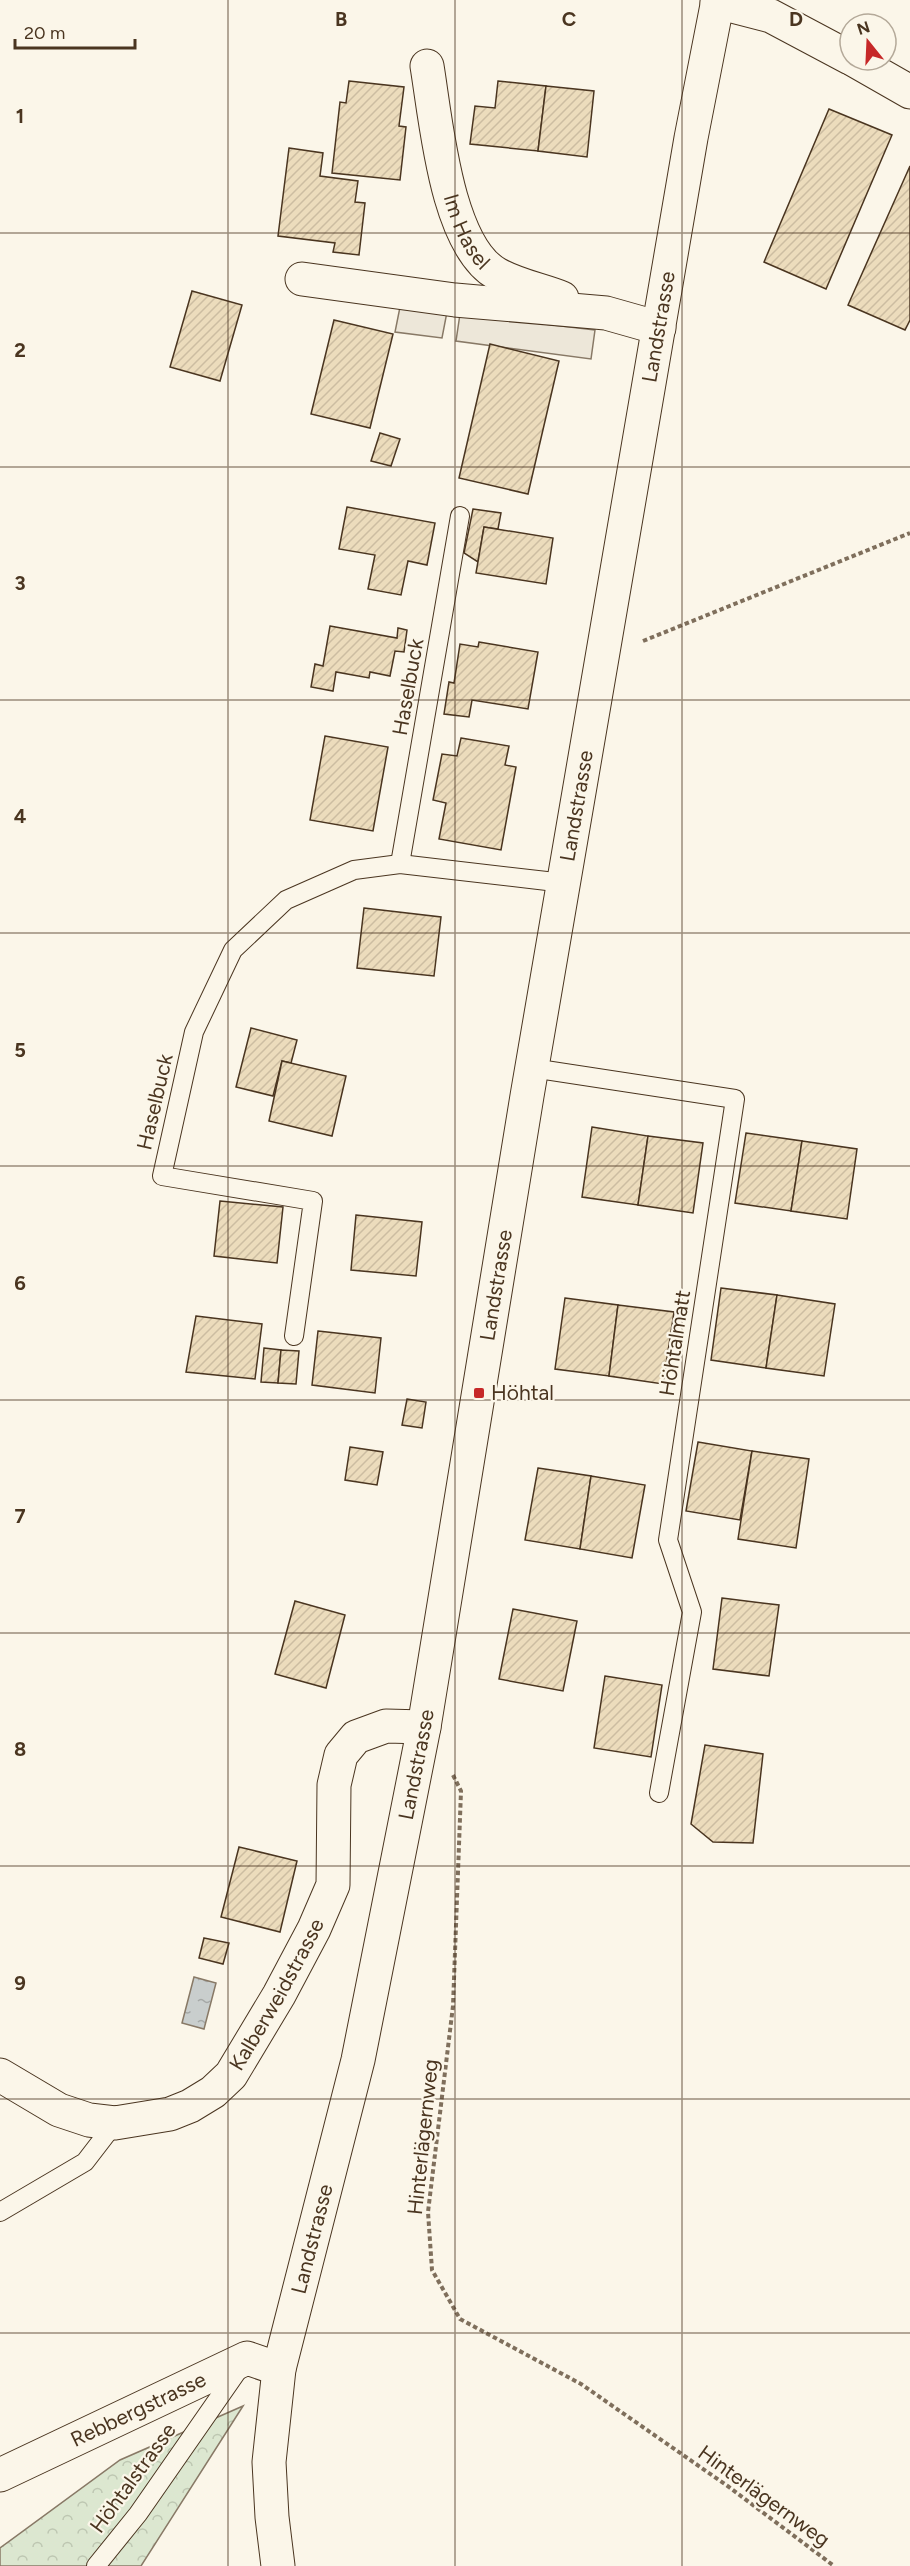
<svg xmlns="http://www.w3.org/2000/svg" width="910" height="2566" viewBox="0 0 910 2566" font-family="Figtree,sans-serif">
	<style>
		.forest { fill: url(#forest-crowns); stroke: #887966; stroke-width: 1.5 }
		.parking { fill: #ede7d9; stroke: #887966; stroke-width: 1.5 }
		.water { fill: url(#water-ripples); stroke: #887966; stroke-width: 1.5 }
		.building { fill: url(#building-hatch); stroke: #4a3520; stroke-width: 1.5 }
		.lines { fill: none; stroke-linecap: round; stroke-linejoin: round }
		.service-casing { stroke: #4a3520; stroke-width: 20 }
		.minor-casing { stroke: #4a3520; stroke-width: 35 }
		.secondary-casing { stroke: #4a3520; stroke-width: 35 }
		.path { stroke: #7f6f5c; stroke-width: 4; stroke-dasharray: 4.5 3; stroke-linecap: butt }
		.service { stroke: #fbf6e9; stroke-width: 18 }
		.minor { stroke: #fbf6e9; stroke-width: 33 }
		.secondary { stroke: #fbf6e9; stroke-width: 33 }
		.grid { fill: none; stroke: #4a3520; stroke-width: 1.5; stroke-opacity: 0.55 }
		.poi-dot { fill: #c62828; stroke: #fbf6e9; stroke-width: 2 }
		.labels { text-anchor: middle; stroke-width: 4.5; stroke-linejoin: round; paint-order: stroke }
		.street-label { font-size: 21px; fill: #4a3520; stroke: #fbf6e9 }
		.poi-label { font-size: 21px; fill: #4a3520; stroke: #fbf6e9; text-anchor: start }
		.grid-label { font-size: 20px; text-anchor: middle; font-weight: bold; fill: #4a3520; stroke: #fbf6e9; stroke-width: 4.5; stroke-linejoin: round; paint-order: stroke }
	</style>
	<defs>
		<pattern id="forest-crowns" width="20" height="18" patternUnits="userSpaceOnUse" patternTransform="scale(1.5)"><rect width="20" height="18" fill="#dce7d0"/><path d="M2 6a3 3 0 1 1 6 0M12 15a3 3 0 1 1 6 0" fill="none" stroke="#bec7b2"/></pattern>
		<pattern id="water-ripples" width="26" height="14" patternUnits="userSpaceOnUse" patternTransform="scale(1.5)"><rect width="26" height="14" fill="#c9cecd"/><path d="M2 4q2-2 4 0t4 0M15 11q2-2 4 0t4 0" fill="none" stroke="#a5a8a6"/></pattern>
		<pattern id="building-hatch" width="6" height="6" patternUnits="userSpaceOnUse" patternTransform="scale(1.5)"><rect width="6" height="6" fill="#ecdcbc"/><path d="M-1 1l2-2M0 6l6-6M5 7l2-2" fill="none" stroke="#ccbda1"/></pattern>
	</defs>
	<rect width="100%" height="100%" fill="#fbf6e9"/>
	<!-- forest -->
	<polygon class="forest" points="243,2406 141,2566 0,2566 0,2548 120,2460"/>
	<!-- parking -->
	<g class="parking">
		<polygon points="400,307 447,312 442,338 395,332"/>
		<polygon points="460,314 595,330 591,359 456,341"/>
	</g>
	<!-- water -->
	<polygon class="water" points="194,1977 216,1983 204,2029 182,2023"/>
	<!-- building -->
	<g class="building">
		<polygon points="349,81 404,87 399,126 406,127 400,180 332,173 340,102 346,103"/>
		<polygon points="498,81 546,86 538,151 470,144 475,106 495,108"/>
		<polygon points="546,86 594,91 587,157 538,151"/>
		<polygon points="829,109 892,135 826,289 764,262"/>
		<polygon points="289,148 323,153 320,176 358,181 355,202 365,203 359,255 333,252 335,243 278,236"/>
		<polygon points="910,166 910,320 905,330 848,305"/>
		<polygon points="192,291 242,305 220,381 170,367"/>
		<polygon points="334,320 393,334 370,428 311,414"/>
		<polygon points="490,344 559,361 528,494 459,478"/>
		<polygon points="380,433 400,439 391,466 371,461"/>
		<polygon points="347,507 435,523 427,565 408,561 401,595 368,589 375,555 339,549"/>
		<polygon points="473,509 501,513 498,529 484,527 478,562 464,553"/>
		<polygon points="484,527 553,538 546,584 476,573"/>
		<polygon points="330,626 397,638 398,628 407,630 404,652 395,651 390,676 370,672 369,678 336,672 333,691 311,687 315,664 323,666"/>
		<polygon points="479,642 538,652 528,709 472,700 469,717 444,714 449,682 454,683 460,644 478,647"/>
		<polygon points="325,736 388,747 373,831 310,820"/>
		<polygon points="461,738 509,746 505,765 516,767 501,850 439,839 446,803 433,800 442,754 457,756"/>
		<polygon points="364,908 441,917 434,976 357,968"/>
		<polygon points="251,1028 297,1040 291,1063 282,1061 273,1096 236,1087"/>
		<polygon points="282,1061 346,1076 332,1136 269,1121"/>
		<polygon points="592,1127 648,1136 638,1205 582,1197"/>
		<polygon points="746,1133 802,1141 791,1211 735,1203"/>
		<polygon points="648,1136 703,1143 693,1213 638,1205"/>
		<polygon points="802,1141 857,1149 847,1219 791,1211"/>
		<polygon points="220,1201 283,1207 277,1263 214,1256"/>
		<polygon points="356,1215 422,1222 416,1276 351,1270"/>
		<polygon points="721,1288 777,1295 766,1368 711,1360"/>
		<polygon points="777,1295 835,1304 824,1376 766,1368"/>
		<polygon points="565,1298 618,1305 609,1376 555,1369"/>
		<polygon points="618,1305 674,1312 663,1384 609,1376"/>
		<polygon points="196,1316 262,1324 255,1379 186,1372"/>
		<polygon points="318,1331 381,1338 375,1393 312,1385"/>
		<polygon points="264,1348 281,1350 278,1383 261,1382"/>
		<polygon points="281,1350 299,1351 296,1384 278,1383"/>
		<polygon points="407,1399 426,1402 422,1428 402,1425"/>
		<polygon points="698,1442 752,1451 740,1520 686,1511"/>
		<polygon points="350,1447 383,1452 377,1485 345,1480"/>
		<polygon points="752,1451 809,1459 796,1548 738,1539"/>
		<polygon points="538,1468 591,1476 580,1549 525,1540"/>
		<polygon points="591,1476 645,1485 632,1558 580,1549"/>
		<polygon points="722,1598 779,1605 769,1676 713,1669"/>
		<polygon points="295,1601 345,1615 326,1688 275,1674"/>
		<polygon points="513,1609 577,1621 563,1691 499,1679"/>
		<polygon points="605,1676 662,1685 651,1757 594,1748"/>
		<polygon points="705,1745 763,1754 753,1843 713,1842 691,1824"/>
		<polygon points="239,1847 297,1861 280,1932 221,1917"/>
		<polygon points="204,1938 229,1943 223,1964 199,1958"/>
	</g>
	<g class="lines">
		<defs>
			<g id="service">
				<polyline points="400,864 460,516"/>
				<polyline points="532,1068 735,1099 668,1540 692,1612 659,1793"/>
				<polyline points="294,1336 313,1201 162,1176 194,1032 233,950 286,900 354,870 400,864 564,883"/>
				<polyline points="0,2212 85,2162 115,2123"/>
				<polyline points="96,2566 138,2514 241,2366"/>
			</g>
			<g id="minor">
				<polyline points="717,2 771,16 850,58"/>
				<polyline points="854,60 910,92"/>
				<path id="s1" d="M 427,66 C 436,120 446,245 497,274 C 516,285 542,290 562,298"/>
				<polyline points="302,279 455,300 606,313 659,328"/>
				<path id="s2" d="M 0,2075 L 59,2110 L 89,2120 L 115,2123 L 170,2114 L 190,2106 L 213,2092 L 231,2075 L 279,1995 L 314,1929 L 333,1885 L 334,1785 L 341,1755 L 356,1737 L 386,1726 L 424,1727"/>
				<path id="s3" d="M 0,2475 L 247,2358 L 279,2369"/>
			</g>
			<g id="secondary">
				<path id="s4" d="M 278,2566 L 272,2517 L 269,2462 L 279,2369 L 358,2060 L 424,1727 L 527,1096 L 691,138 L 718,0"/>
			</g>
		</defs>
		<!-- service casing -->
		<use href="#service" class="service-casing"/>
		<!-- minor casing -->
		<use href="#minor" class="minor-casing"/>
		<!-- secondary casing -->
		<use href="#secondary" class="secondary-casing"/>
		<!-- path -->
		<g class="path">
			<polyline points="643,641 910,533"/>
			<polyline points="453,1775 461,1791 453,2006 428,2212 432,2270 460,2319 581,2384 729,2487 834,2566"/>
		</g>
		<!-- service -->
		<use href="#service" class="service"/>
		<!-- minor -->
		<use href="#minor" class="minor"/>
		<!-- secondary -->
		<use href="#secondary" class="secondary"/>
	</g>
	<!-- grid -->
	<path class="grid" d="M 228,0 L 228,2566M 455,0 L 455,2566M 682,0 L 682,2566M 0,233 L 910,233M 0,467 L 910,467M 0,700 L 910,700M 0,933 L 910,933M 0,1166 L 910,1166M 0,1400 L 910,1400M 0,1633 L 910,1633M 0,1866 L 910,1866M 0,2099 L 910,2099M 0,2333 L 910,2333"/>
	<!-- markers -->
	<rect class="poi-dot" x="473" y="1387" width="12" height="12" rx="3"/>
	<g class="labels">
		<!-- street labels -->
		<g class="street-label">
			<text dy="7" stroke="none"><textPath href="#s1" startOffset="171">Im Hasel</textPath></text>
			<text dy="7" stroke="none"><textPath href="#s4" startOffset="2276">Landstrasse</textPath></text>
			<text transform="translate(408 687) rotate(-80)" y="7">Haselbuck</text>
			<text dy="7" stroke="none"><textPath href="#s4" startOffset="1790">Landstrasse</textPath></text>
			<text transform="translate(155 1102) rotate(-77)" y="7">Haselbuck</text>
			<text dy="7" stroke="none"><textPath href="#s4" startOffset="1304">Landstrasse</textPath></text>
			<text transform="translate(675 1343) rotate(-81)" y="7">Höhtalmatt</text>
			<text dy="7" stroke="none"><textPath href="#s4" startOffset="818">Landstrasse</textPath></text>
			<text dy="7" stroke="none"><textPath href="#s2" startOffset="348">Kalberweidstrasse</textPath></text>
			<text transform="translate(423 2137) rotate(-84)" y="7">Hinterlägernweg</text>
			<text dy="7" stroke="none"><textPath href="#s4" startOffset="332">Landstrasse</textPath></text>
			<text dy="7" stroke="none"><textPath href="#s3" startOffset="153">Rebbergstrasse</textPath></text>
			<text transform="translate(133 2478) rotate(-54)" y="7">Höhtalstrasse</text>
			<text transform="translate(764 2496) rotate(36)" y="7">Hinterlägernweg</text>
		</g>
		<!-- poi labels -->
		<g class="poi-label">
			<text x="491" y="1400">Höhtal</text>
		</g>
	</g>
	<g class="grid-label">
		<text x="341" y="26">B</text>
		<text x="569" y="26">C</text>
		<text x="796" y="26">D</text>
		<text x="20" y="123">1</text>
		<text x="20" y="357">2</text>
		<text x="20" y="590">3</text>
		<text x="20" y="823">4</text>
		<text x="20" y="1057">5</text>
		<text x="20" y="1290">6</text>
		<text x="20" y="1523">7</text>
		<text x="20" y="1756">8</text>
		<text x="20" y="1990">9</text>
	</g>
	<!-- north arrow -->
	<g transform="translate(868 42) rotate(342)"><circle r="28" fill="#fbf6e9" stroke="#b4a999" stroke-width="1.5"/>
	<path d="M0-4.5L10 22L0 15L-10 22Z" fill="#c62828"/>
	<text y="-9" font-size="16" font-weight="bold" text-anchor="middle" fill="#4a3520">N</text>
	</g>
	<!-- scale -->
	<path d="M15 39v9h120v-9" fill="none" stroke="#4a3520" stroke-width="3"/>
	<text x="24" y="39" font-size="18" fill="#4a3520" stroke="#fbf6e9" stroke-width="4.5" paint-order="stroke">20 m</text>
</svg>
